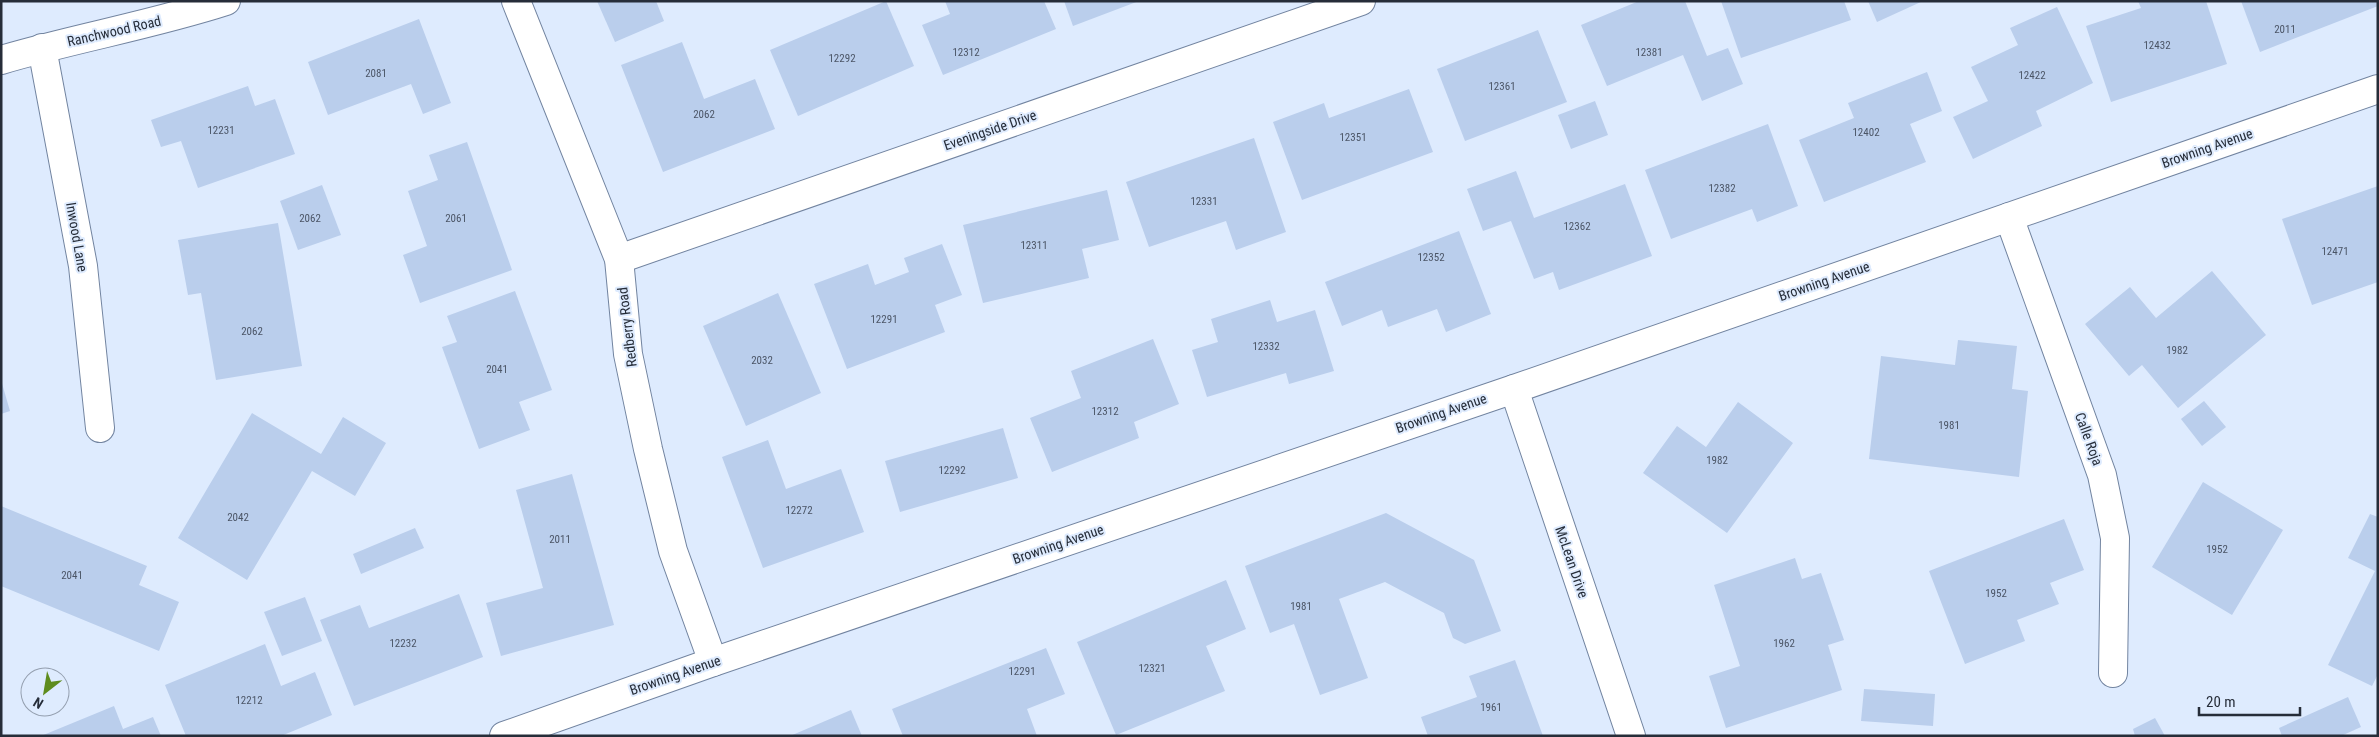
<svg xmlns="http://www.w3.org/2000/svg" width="2379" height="737" viewBox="0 0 2379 737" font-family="'Roboto Condensed',sans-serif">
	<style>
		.building { fill: #baceec }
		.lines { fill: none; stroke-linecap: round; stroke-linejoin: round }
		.minor-casing { stroke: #7284a0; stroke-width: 30 }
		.tertiary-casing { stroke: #7284a0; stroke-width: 30 }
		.minor { stroke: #fff; stroke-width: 28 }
		.tertiary { stroke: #fff; stroke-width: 28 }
		.labels { text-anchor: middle; stroke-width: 4; stroke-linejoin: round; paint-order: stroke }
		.number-label { font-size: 11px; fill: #4b5566 }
		.street-label { font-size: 14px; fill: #262d39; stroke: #deebfe }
	</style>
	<rect width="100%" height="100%" fill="#deebfe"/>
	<!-- building -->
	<g class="building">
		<polygon points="597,1 656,1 664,21 615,42"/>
		<polygon points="886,1 914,66 798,116 770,50"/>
		<polygon points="945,1 1044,1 1056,29 943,75 922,25 950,14"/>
		<polygon points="1064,1 1139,1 1073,26"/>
		<polygon points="1639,1 1685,1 1707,56 1728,48 1743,84 1702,101 1683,55 1607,86 1581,25"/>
		<polygon points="1721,1 1844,1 1851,20 1741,58"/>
		<polygon points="1868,1 1923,1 1877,22"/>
		<polygon points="2138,1 2206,1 2227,64 2111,102 2086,26 2141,8"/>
		<polygon points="2241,1 2378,1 2378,6 2260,52"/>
		<polygon points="2057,7 2093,83 2036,111 2042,126 1973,159 1953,117 1988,101 1971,67 2018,45 2010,28"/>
		<polygon points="419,19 451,103 423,114 411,84 328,115 308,62"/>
		<polygon points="1538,30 1567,102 1465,141 1437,69"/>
		<polygon points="682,42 704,99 755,79 775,129 663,172 621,65"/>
		<polygon points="1927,72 1942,111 1910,124 1926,162 1824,202 1799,140 1854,118 1848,103"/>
		<polygon points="248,86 255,106 275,99 295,154 198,188 181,141 161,147 151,120"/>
		<polygon points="1409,89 1433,152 1302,200 1273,122 1324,103 1329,118"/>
		<polygon points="1595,101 1608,135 1571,149 1558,115"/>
		<polygon points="1768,124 1798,206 1757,222 1752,209 1671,239 1645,170"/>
		<polygon points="1254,138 1286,232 1236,250 1226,221 1149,247 1126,182"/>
		<polygon points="467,142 512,270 420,303 403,255 427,246 408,191 438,180 429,155"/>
		<polygon points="1516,171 1534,218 1625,184 1652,256 1559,290 1553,272 1534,279 1511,221 1483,231 1467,189"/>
		<polygon points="322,185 341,235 298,250 280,201"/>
		<polygon points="2378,186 2378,282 2312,305 2282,219"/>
		<polygon points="1107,190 1119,240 1082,249 1089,278 983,303 963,225"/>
		<polygon points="278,223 302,366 216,380 201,293 188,295 178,240"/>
		<polygon points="1459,231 1491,314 1446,332 1437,309 1388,327 1382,310 1342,326 1325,282"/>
		<polygon points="942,244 962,295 935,305 945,332 847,369 814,284 868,264 875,285 909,272 904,258"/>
		<polygon points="2212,271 2266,335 2178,408 2142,365 2129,376 2085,324 2130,287 2156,318"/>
		<polygon points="515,291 552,390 519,402 530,430 479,449 442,347 457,342 447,316"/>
		<polygon points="778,293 821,393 746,426 703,326"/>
		<polygon points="1270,300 1277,322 1315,310 1334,371 1289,384 1286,373 1207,397 1192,350 1218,342 1211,319"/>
		<polygon points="1153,339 1179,404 1134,422 1139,438 1052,472 1030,418 1081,398 1071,371"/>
		<polygon points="1958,340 2017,346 2012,389 2028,391 2019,477 1869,459 1881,356 1955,365"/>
		<polygon points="1,380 10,411 1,414"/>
		<polygon points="2204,401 2226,427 2202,446 2181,419"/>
		<polygon points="1738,402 1793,443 1727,533 1643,473 1677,426 1706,447"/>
		<polygon points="252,413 321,454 343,417 386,443 355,496 312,471 247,580 178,538"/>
		<polygon points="1003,428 1018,478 900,512 885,461"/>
		<polygon points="768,440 786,489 841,469 864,532 763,568 722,457"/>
		<polygon points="572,474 614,625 501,656 486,603 543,588 516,490"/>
		<polygon points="2203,482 2283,530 2232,615 2152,567"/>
		<polygon points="1,506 147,566 139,585 179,602 159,651 1,586"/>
		<polygon points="1386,513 1474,560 1501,631 1465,644 1453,638 1444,613 1385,582 1339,599 1368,678 1320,695 1294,624 1270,633 1245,566"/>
		<polygon points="2370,514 2378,517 2378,674 2372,686 2328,665 2375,571 2348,558"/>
		<polygon points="2064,519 2084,570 2050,583 2059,604 2017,620 2025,641 1965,664 1929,571"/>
		<polygon points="415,528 424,548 361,574 353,554"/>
		<polygon points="1795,558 1802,579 1821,573 1844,640 1828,645 1842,690 1726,728 1709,676 1740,666 1714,585"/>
		<polygon points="1226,580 1246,629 1206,646 1225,691 1116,735 1077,642"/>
		<polygon points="459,594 483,657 354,706 320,620 360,605 369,628"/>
		<polygon points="305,597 322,641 282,656 264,612"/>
		<polygon points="265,644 281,686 315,672 332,715 281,736 186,736 165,685"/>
		<polygon points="1046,648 1065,694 1027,709 1037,736 903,736 892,709"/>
		<polygon points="1515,660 1543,736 1428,736 1421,717 1477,697 1469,676"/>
		<polygon points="1864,689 1935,694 1933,726 1861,721"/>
		<polygon points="2348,697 2361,727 2341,736 2282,736 2279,728"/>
		<polygon points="114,706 123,729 153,717 161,736 41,736"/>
		<polygon points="851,710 862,736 790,736"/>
		<polygon points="2155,718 2165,736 2135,736 2133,729"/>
	</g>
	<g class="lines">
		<defs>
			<g id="minor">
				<polyline points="516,1 619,259 628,354 648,449 673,551 713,662"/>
				<polyline points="42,48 83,266 100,428"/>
				<path d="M 1,60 C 75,38 152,25 226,1"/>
				<polyline points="2009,217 2102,475 2115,538 2113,673"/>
				<polyline points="619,259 1361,1"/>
				<polyline points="1514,389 1631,736"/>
			</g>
			<polyline id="tertiary" points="504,736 713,662 1514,389 2378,89"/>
		</defs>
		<!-- minor casing -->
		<use href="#minor" class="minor-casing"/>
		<!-- tertiary casing -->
		<use href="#tertiary" class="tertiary-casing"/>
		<!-- minor -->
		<use href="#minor" class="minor"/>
		<!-- tertiary -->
		<use href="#tertiary" class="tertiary"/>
	</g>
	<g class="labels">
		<!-- number labels -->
		<g class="number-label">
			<text x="2285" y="33">2011</text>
			<text x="2157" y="49">12432</text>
			<text x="966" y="56">12312</text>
			<text x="1649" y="56">12381</text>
			<text x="842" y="62">12292</text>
			<text x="376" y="77">2081</text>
			<text x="2032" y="79">12422</text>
			<text x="1502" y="90">12361</text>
			<text x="704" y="118">2062</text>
			<text x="221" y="134">12231</text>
			<text x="1866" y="136">12402</text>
			<text x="1353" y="141">12351</text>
			<text x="1722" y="192">12382</text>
			<text x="1204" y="205">12331</text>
			<text x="310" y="222">2062</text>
			<text x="456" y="222">2061</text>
			<text x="1577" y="230">12362</text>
			<text x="1034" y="249">12311</text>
			<text x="2335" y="255">12471</text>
			<text x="1431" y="261">12352</text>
			<text x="884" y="323">12291</text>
			<text x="252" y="335">2062</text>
			<text x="1266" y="350">12332</text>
			<text x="2177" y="354">1982</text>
			<text x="762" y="364">2032</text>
			<text x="497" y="373">2041</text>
			<text x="1105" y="415">12312</text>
			<text x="1949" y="429">1981</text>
			<text x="1717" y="464">1982</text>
			<text x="952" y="474">12292</text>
			<text x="799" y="514">12272</text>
			<text x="238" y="521">2042</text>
			<text x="560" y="543">2011</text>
			<text x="2217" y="553">1952</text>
			<text x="72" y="579">2041</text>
			<text x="1996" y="597">1952</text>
			<text x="1301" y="610">1981</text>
			<text x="403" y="647">12232</text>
			<text x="1784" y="647">1962</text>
			<text x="1152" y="672">12321</text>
			<text x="1022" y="675">12291</text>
			<text x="249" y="704">12212</text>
			<text x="1491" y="711">1961</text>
		</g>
		<!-- street labels -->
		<g class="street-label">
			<text transform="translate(114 31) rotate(-13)" y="5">Ranchwood Road</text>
			<text transform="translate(990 130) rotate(-19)" y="5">Eveningside Drive</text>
			<text transform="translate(2207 148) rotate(-19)" y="5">Browning Avenue</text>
			<text transform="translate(77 237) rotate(80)" y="5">Inwood Lane</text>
			<text transform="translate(1824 281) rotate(-19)" y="5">Browning Avenue</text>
			<text transform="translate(627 327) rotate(-97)" y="5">Redberry Road</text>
			<text transform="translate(1441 413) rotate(-19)" y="5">Browning Avenue</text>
			<text transform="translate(2089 439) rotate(70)" y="5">Calle Roja</text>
			<text transform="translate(1058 544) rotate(-19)" y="5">Browning Avenue</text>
			<text transform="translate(1572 562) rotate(71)" y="5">McLean Drive</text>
			<text transform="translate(675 675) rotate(-19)" y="5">Browning Avenue</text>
		</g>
	</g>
	<!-- border -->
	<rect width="2379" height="737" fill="none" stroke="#262d39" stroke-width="5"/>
	<!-- north arrow -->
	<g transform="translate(45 692) rotate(211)"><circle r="24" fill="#deebfe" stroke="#949faf"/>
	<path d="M0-4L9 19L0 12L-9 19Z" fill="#5e8c1e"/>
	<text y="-8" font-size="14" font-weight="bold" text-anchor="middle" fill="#262d39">N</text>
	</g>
	<!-- scale -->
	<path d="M2199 707v8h101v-8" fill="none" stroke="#262d39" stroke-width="2.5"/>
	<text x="2206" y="707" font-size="15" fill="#262d39" stroke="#deebfe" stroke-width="4" paint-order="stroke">20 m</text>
</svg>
